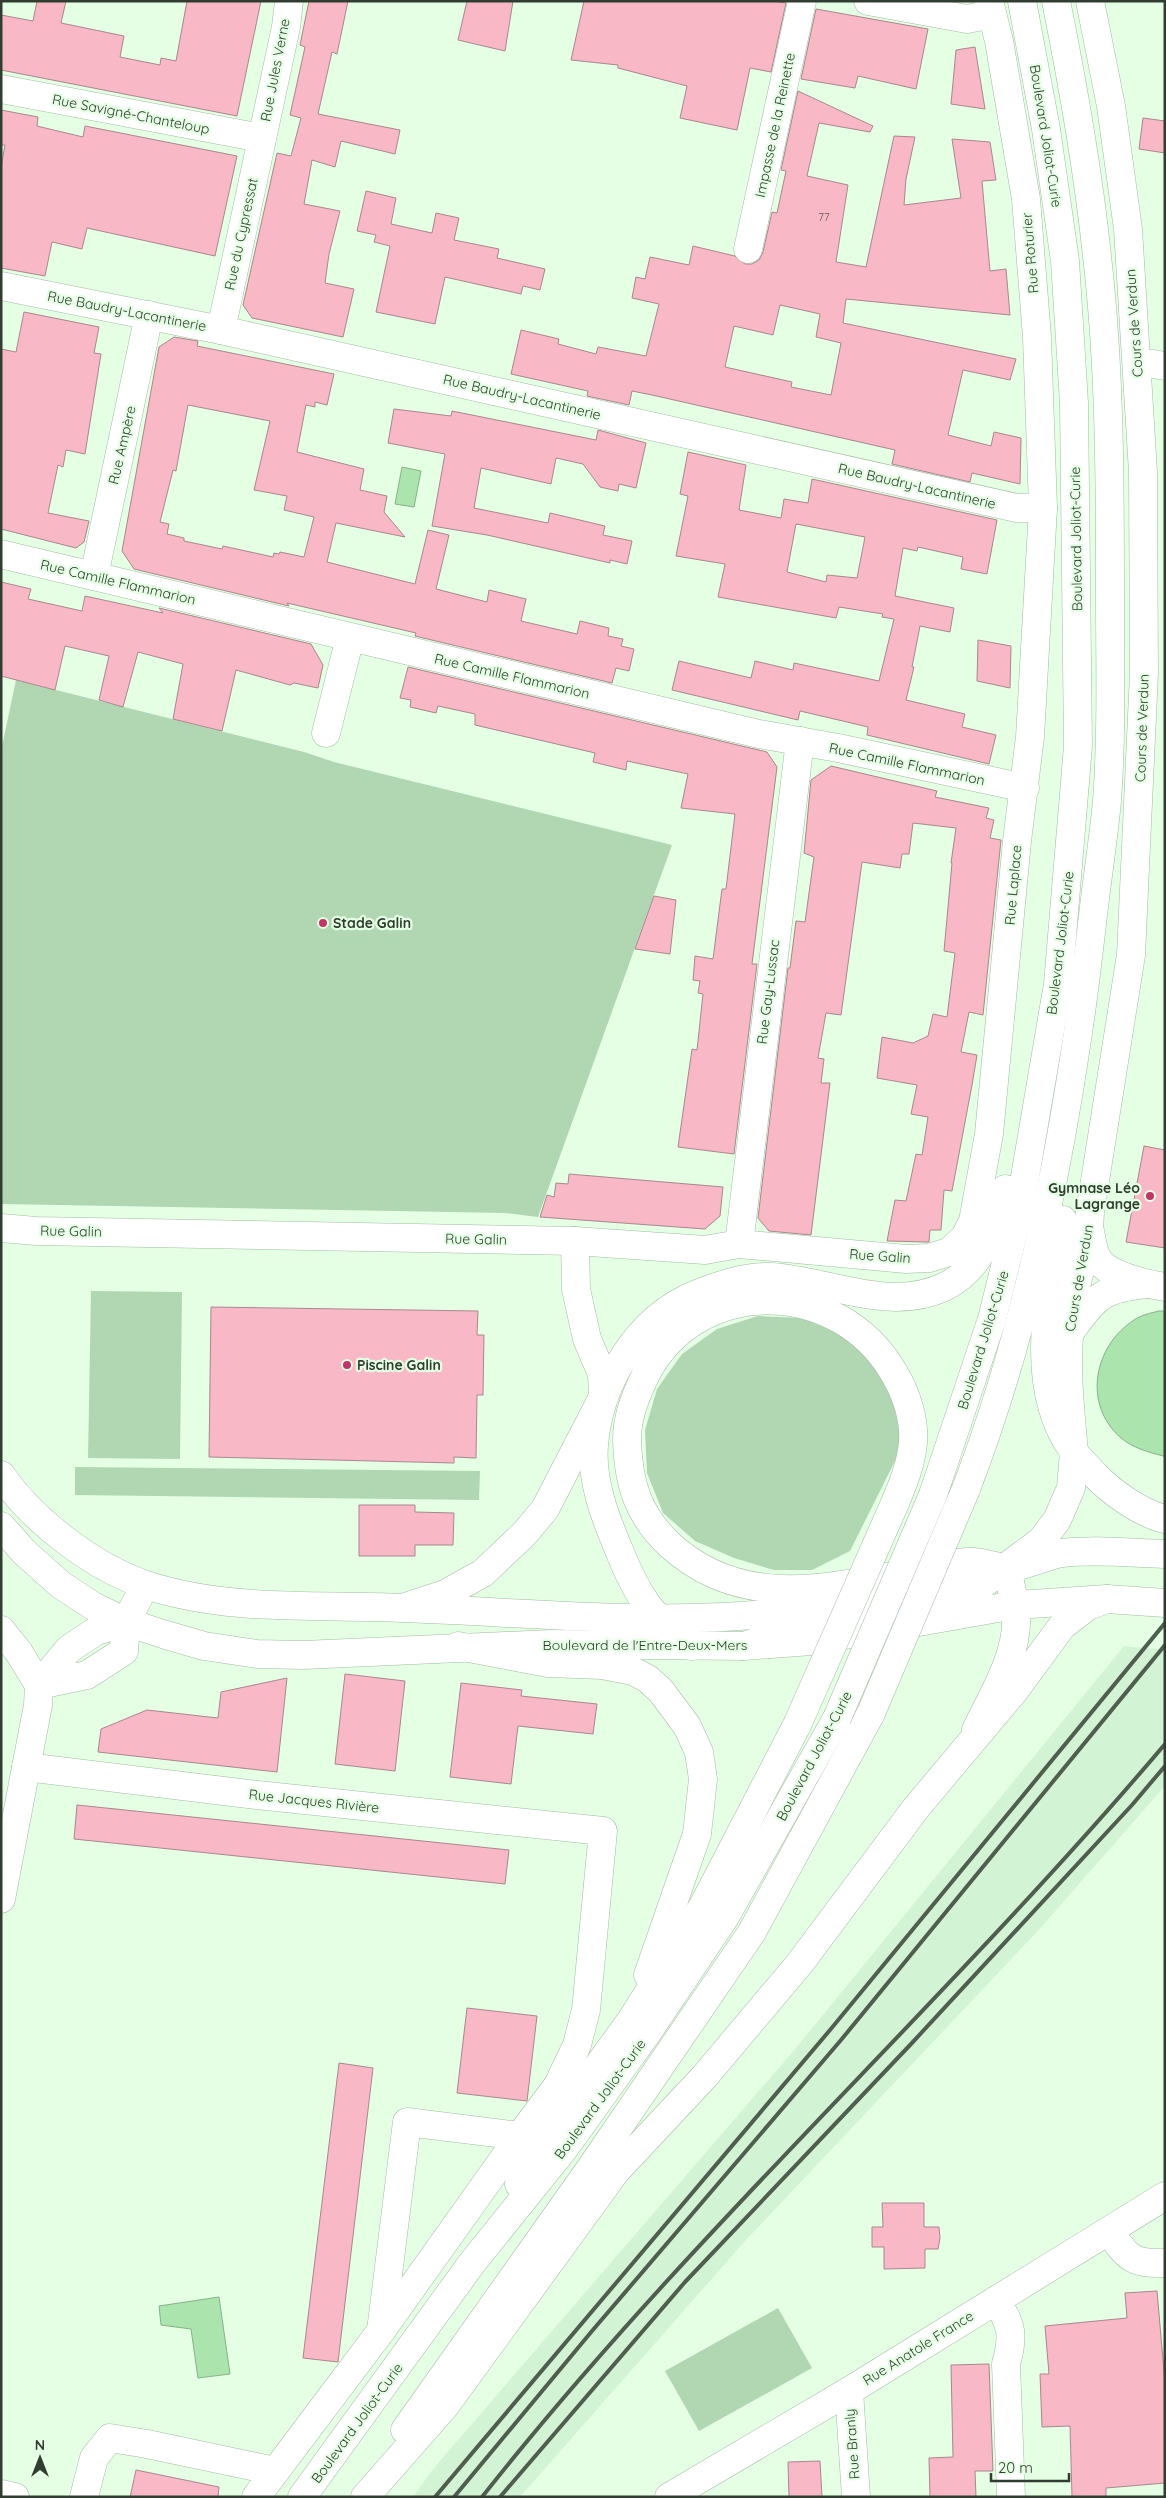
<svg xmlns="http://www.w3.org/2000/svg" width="1166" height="2498" viewBox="0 0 1166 2498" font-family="Quicksand,sans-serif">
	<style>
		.built { fill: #d3f4d4 }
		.green { fill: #b1d7b2 }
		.water { fill: #abe4ad; stroke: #87b288 }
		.building { fill: #f8b8c6; stroke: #aa868e; fill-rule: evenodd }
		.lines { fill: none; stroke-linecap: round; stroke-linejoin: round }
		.minor-casing { stroke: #a2bba2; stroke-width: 29 }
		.secondary-casing { stroke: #a2bba2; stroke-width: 29 }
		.primary-casing { stroke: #a2bba2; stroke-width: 29 }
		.minor { stroke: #fff; stroke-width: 28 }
		.secondary { stroke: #fff; stroke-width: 28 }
		.primary { stroke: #fff; stroke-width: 28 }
		.rail { stroke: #505e50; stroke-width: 4 }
		.primary-bridge-casing { stroke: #a2bba2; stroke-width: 29; stroke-linecap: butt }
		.primary-bridge { stroke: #fff; stroke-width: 28 }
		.poi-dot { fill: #c23567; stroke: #e4ffe4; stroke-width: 2 }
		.labels { text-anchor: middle; stroke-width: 4.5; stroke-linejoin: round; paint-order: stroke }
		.number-label { font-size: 11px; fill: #645c57 }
		.street-label { font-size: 14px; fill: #323d32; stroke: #e4ffe4 }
		.poi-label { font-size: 14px; font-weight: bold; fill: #323d32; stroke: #e4ffe4; text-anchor: start }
	</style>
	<rect width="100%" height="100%" fill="#e4ffe4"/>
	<!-- built -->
	<polygon class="built" points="1124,1646 1165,1650 1165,1786 1035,1934 745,2241 520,2497 413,2497 433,2469 796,2048"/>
	<!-- green -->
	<g class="green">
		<polygon points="16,680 304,752 334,762 672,845 538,1217 505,1213 1,1204 1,751"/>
		<polygon points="91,1291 182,1292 180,1459 88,1458"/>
		<polygon points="758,1316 801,1318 841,1334 874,1362 896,1399 905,1441 850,1551 812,1570 774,1570 734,1558 695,1541 663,1513 647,1473 645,1430 657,1389 682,1354 717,1329"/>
		<polygon points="75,1467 480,1471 479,1500 75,1495"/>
		<polygon points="778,2308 812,2368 699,2431 665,2371"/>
	</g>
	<!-- water -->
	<g class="water">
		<polygon points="402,467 421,471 414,507 395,504"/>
		<path d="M 1159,1311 L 1165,1311 L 1165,1456 L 1163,1456 C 1148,1452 1133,1448 1121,1438 C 1082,1404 1094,1346 1134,1320 C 1141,1315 1151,1313 1159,1311 Z"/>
		<polygon points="219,2297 230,2374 198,2378 191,2329 161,2325 159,2306"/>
	</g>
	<!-- building -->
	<g class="building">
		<polygon points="37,1 66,1 61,23 124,36 120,57 160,65 161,58 176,61 187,1 261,1 237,116 1,70 1,15 33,21"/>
		<polygon points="309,1 348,1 337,54 332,52 318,114 400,130 395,154 341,141 335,167 312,160 304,204 340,211 329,254 325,283 354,289 343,337 252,318 243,305 277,153 291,156 301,118 290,115 305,47 300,45"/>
		<polygon points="467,1 513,1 505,51 458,40"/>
		<polygon points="584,1 774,1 786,3 771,72 750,68 737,130 680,118 687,86 618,68 618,65 571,60"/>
		<polygon points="816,9 928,29 916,89 858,76 855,88 801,79"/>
		<polygon points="975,47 985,109 951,104 956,50"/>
		<path d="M 798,91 L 873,126 L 870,132 L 819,123 L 807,176 L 848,185 L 836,262 L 866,267 L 894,136 L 915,137 L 906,179 L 904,205 L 961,198 L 952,139 L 990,142 L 996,180 L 982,181 L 990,271 L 1006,269 L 1010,315 L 846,299 L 843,323 L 1016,359 L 1010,380 L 963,370 L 948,435 L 991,446 L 994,432 L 1021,438 L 1020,484 L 972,473 L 970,482 L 892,464 L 895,450 L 652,395 L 632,391 L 629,405 L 587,396 L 588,391 L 511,374 L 521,330 L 559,339 L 558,344 L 596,354 L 598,347 L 646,356 L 659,304 L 632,298 L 636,277 L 645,279 L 650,257 L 689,265 L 693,246 L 735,256 L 745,264 L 752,264 L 759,260 L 763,252 L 772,212 L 777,213 L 786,171 L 781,170 ZM 780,305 L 820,314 L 816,337 L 841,343 L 831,395 L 791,387 L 792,382 L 725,367 L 734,326 L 773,335 Z"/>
		<polygon points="1,110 38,117 37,126 83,137 85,126 237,156 215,256 87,228 82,249 52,242 45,276 1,268 1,167 5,145 1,145"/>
		<polygon points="1143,118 1165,121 1165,153 1139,149"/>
		<polygon points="366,191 396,198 391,224 432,233 436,213 459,218 454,240 499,249 497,258 545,269 540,290 523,286 521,294 445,277 435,324 376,312 390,246 374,242 376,235 357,231"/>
		<polygon points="24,312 99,327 94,353 101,354 85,454 66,450 63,467 58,465 48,513 89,521 84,542 76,548 1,529 1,349 16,352"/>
		<path d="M 174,337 L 198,341 L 197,346 L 334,374 L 327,405 L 315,402 L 315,407 L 306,405 L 297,452 L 364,469 L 360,490 L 387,496 L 384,512 L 405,537 L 336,523 L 327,562 L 415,584 L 428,530 L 449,535 L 436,589 L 487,602 L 489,590 L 526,599 L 521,621 L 577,634 L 580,621 L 609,628 L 608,636 L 623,639 L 621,646 L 634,649 L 629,671 L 616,668 L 612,683 L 415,636 L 416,633 L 287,603 L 289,606 L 134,569 L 122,551 L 159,347 ZM 188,405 L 270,421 L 254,490 L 287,496 L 284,510 L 314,517 L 304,557 L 280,552 L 279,554 L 274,553 L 273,557 L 223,546 L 222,549 L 184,541 L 184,538 L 167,534 L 169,524 L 160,522 L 173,470 L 176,471 Z"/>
		<polygon points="394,409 451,416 452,411 596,440 598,430 646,443 636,488 619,484 618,491 600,487 583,464 556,458 551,484 481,468 474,508 548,523 550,513 605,526 603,535 632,541 627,564 610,560 610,563 487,535 432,526 445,454 388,443"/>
		<path d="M 688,452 L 746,465 L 739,510 L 781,518 L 784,499 L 808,503 L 812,479 L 997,520 L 987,574 L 961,569 L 963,557 L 918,547 L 917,551 L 903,548 L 895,596 L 954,608 L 950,632 L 920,626 L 912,667 L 914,667 L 906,700 L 965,714 L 962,727 L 996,735 L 989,764 L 867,735 L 868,727 L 830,718 L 800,711 L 798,720 L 672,690 L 679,661 L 751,678 L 755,661 L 793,670 L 794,663 L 879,681 L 894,619 L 882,617 L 883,614 L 839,607 L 836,618 L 718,597 L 725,564 L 676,556 L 688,496 L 680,494 ZM 796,524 L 865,537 L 857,578 L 827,575 L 826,582 L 787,572 Z"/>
		<polygon points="1,582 31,589 28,599 82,611 85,596 163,613 159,608 311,644 323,665 318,688 294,683 290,685 236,670 222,731 173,719 183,664 138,652 123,707 99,700 109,656 65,646 55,690 1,676"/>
		<polygon points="978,640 1011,646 1010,688 977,681"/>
		<polygon points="408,667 767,752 777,767 752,964 757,964 734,1154 678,1147 692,1049 697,1050 703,994 698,993 700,981 693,980 695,956 713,959 722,889 726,889 735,814 681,808 688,774 627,761 626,770 593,762 595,753 475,725 475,714 438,706 436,713 410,707 411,700 400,698"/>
		<polygon points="831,766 937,791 935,797 989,808 986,818 994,820 990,838 1001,840 983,1015 969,1012 961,1052 977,1055 972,1085 952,1191 944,1190 941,1230 930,1230 929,1242 926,1242 887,1241 895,1200 906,1201 916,1154 922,1155 928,1117 911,1114 917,1085 877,1078 882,1037 913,1043 928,1036 933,1014 947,1017 955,953 944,951 952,863 951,863 956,828 913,823 909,854 902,854 900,868 862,862 841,1015 826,1013 818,1058 824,1059 821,1083 830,1083 811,1235 769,1231 758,1218 788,968 790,968 796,921 805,922 814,857 804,853 811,780"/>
		<polygon points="654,896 676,900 670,954 635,949"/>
		<polygon points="1144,1146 1165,1150 1165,1248 1126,1242"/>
		<polygon points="569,1174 723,1187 720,1216 705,1229 540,1217 547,1195 554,1197 556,1183 568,1184"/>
		<polygon points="211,1307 478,1311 477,1335 484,1335 483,1395 477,1395 476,1458 454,1457 454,1463 209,1457"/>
		<polygon points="359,1505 415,1505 415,1512 454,1513 453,1545 415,1545 415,1556 359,1556"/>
		<polygon points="345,1674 405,1681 395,1771 335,1764"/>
		<polygon points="287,1678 277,1772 98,1752 101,1729 147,1710 218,1718 221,1692"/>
		<polygon points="461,1683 522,1690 521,1696 597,1704 593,1734 518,1726 511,1784 450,1777"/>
		<polygon points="77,1805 509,1850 505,1884 74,1839"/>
		<polygon points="467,2008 537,2016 527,2101 457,2093"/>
		<polygon points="339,2063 373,2068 338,2362 303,2358"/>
		<polygon points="882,2203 924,2203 924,2227 939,2227 940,2238 938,2249 925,2249 925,2268 884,2269 884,2247 872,2247 872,2227 883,2227"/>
		<polygon points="1157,2291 1165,2383 1165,2483 1106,2488 1106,2497 1072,2497 1070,2426 1042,2427 1040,2374 1049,2374 1045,2326 1127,2318 1125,2293"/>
		<polygon points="989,2364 993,2471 975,2471 976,2497 930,2497 929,2458 953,2457 951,2365"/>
		<polygon points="820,2461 822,2497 789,2497 788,2462"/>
		<polygon points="136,2470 219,2487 218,2497 130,2497"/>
	</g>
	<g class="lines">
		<defs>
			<g id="minor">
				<polyline points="868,1 967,19 992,14"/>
				<polyline points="1,89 261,138"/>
				<polyline points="748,249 802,1"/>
				<polyline points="1,286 221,330 1017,508 1043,508"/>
				<polyline points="221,330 286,27 289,1"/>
				<polyline points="1137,365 1153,364 1165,366"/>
				<polyline points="1,554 759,734 838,748 1025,788"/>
				<polyline points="94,576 149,315"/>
				<polyline points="326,733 350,638"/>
				<polyline points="1,1228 36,1231 575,1241 705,1250 739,1244 906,1259 929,1258 949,1252 965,1237 973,1221 989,1134 1017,841 1030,737 1043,508 1037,337 1026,199 999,41 989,1"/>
				<path d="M 1090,1231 C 1092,1241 1093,1253 1099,1261 C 1110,1276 1147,1284 1165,1287"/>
				<polyline points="739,1244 800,741"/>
				<path d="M 1069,1333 C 1097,1297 1099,1289 1146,1284"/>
				<path d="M 1074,1452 C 1069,1398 1064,1356 1073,1302 C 1078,1272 1089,1243 1090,1212 L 1131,955 L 1144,673 L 1143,472 L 1128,229 L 1111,106 L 1090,1"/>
				<polyline points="405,1607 445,1594 483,1573 525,1533 545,1509 603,1397 602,1374 587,1339 576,1289 575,1241"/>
				<polyline points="1,1630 18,1651 39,1685"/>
				<polyline points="39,1685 87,1675 124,1651 126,1622 145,1585"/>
				<polyline points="39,1685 69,1649 96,1631 126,1622"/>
				<polyline points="26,1767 257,1795 603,1831 586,2010 577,2045 558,2085 520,2136 407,2122 381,2331"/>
				<polyline points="1,1899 38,1705 39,1685"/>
				<path d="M 1110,2232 C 1127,2258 1133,2264 1165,2263"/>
				<path d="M 996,2301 C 1012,2324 1014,2336 1006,2364 L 1011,2497"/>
				<polyline points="849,2391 856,2497"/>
				<polyline points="1,2494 15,2497"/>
				<polyline points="84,2497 94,2458 110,2438 147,2444 275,2471"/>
				<polyline points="256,2497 381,2331 520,2136"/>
				<polyline points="669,2497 849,2391 1165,2196"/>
			</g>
			<g id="secondary">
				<path d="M 1,1475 C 33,1521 93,1567 146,1585 C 229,1612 317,1604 402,1608 C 526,1612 652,1626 775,1613 L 1007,1567 C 1010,1584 1015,1601 1016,1617 C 1018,1656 992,1696 976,1730"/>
				<polyline points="1,1526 24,1552 61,1585 93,1606 126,1622 166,1635 204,1646 257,1654 303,1655 551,1644 744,1646 811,1641 1015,1605 1107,1599"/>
			</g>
			<g id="primary">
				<path d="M 1063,1220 C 1049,1293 1026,1387 1074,1452 C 1080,1460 1088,1467 1095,1475 C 1111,1492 1142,1514 1165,1519"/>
				<path d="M 966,1489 C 1024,1338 1057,1179 1080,1019 C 1086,979 1090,939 1095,899 C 1099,866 1104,833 1107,801 C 1112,733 1110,664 1110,596 C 1110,483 1110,368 1097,256 C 1088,170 1073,85 1056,1"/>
				<polyline points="933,1495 992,1319 1020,1206 1058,984 1078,746 1074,403 1065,261 1046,129 1022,1"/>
				<path d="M 895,1503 C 903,1484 911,1464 913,1443 C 915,1419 906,1393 894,1373 C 839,1277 697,1275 646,1374 C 636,1395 627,1416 627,1439 C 628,1483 638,1516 671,1546 C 758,1624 867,1575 967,1562 C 980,1560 993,1568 1006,1567 C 1025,1567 1044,1556 1062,1553 C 1096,1549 1131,1553 1165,1554"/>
				<polyline points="458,1646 548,1663 602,1665 633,1671 648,1679 661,1691 687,1726 699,1752 703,1779 697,1834 648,1975"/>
				<path d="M 692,1646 C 652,1620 636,1593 619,1550 C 605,1517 591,1481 594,1445 C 599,1383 637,1318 697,1294 C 720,1285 746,1276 771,1277 C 827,1280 888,1313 944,1287 C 984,1268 993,1227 1005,1189"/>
				<polyline points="744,1646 823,1620 979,1587 1041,1541 1057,1520 1071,1488 1074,1452"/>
				<polyline points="519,2184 545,2139 632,2019 703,1906 797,1725"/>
				<polyline points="405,2430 590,2169 752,1932 871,1713"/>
				<polyline points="302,2497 472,2263 563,2150 647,2033 725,1917 837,1718"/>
				<polyline points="365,2497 445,2406 616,2171 705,2076 800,1963 916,1808 1015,1690 1062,1626 1088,1606 1107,1599 1165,1603"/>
			</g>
		</defs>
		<!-- minor casing -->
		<use href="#minor" class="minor-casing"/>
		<!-- secondary casing -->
		<use href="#secondary" class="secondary-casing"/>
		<!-- primary casing -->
		<use href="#primary" class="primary-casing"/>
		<!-- minor -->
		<use href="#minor" class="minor"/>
		<!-- secondary -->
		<use href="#secondary" class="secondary"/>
		<!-- primary -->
		<use href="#primary" class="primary"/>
		<!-- rail -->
		<g class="rail">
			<polyline points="435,2497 830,2030 1165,1623"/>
			<polyline points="454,2497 592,2331 841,2040 1165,1645"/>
			<path d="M 482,2497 C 692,2231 946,2003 1165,1744"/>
			<polyline points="500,2497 685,2282 911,2044 1132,1805 1165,1766"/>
		</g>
		<defs>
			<g id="primary-bridge">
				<polyline points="871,1713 966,1489"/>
				<polyline points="837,1718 933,1495"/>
				<polyline points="797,1725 895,1503"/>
			</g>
		</defs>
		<!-- primary-bridge casing -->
		<use href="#primary-bridge" class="primary-bridge-casing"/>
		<!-- primary-bridge -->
		<use href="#primary-bridge" class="primary-bridge"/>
	</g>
	<!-- markers -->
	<g class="poi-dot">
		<circle cx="323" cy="923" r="5"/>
		<circle cx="1150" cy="1196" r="5"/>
		<circle cx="347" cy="1365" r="5"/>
	</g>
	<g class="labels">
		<!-- number labels -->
		<g class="number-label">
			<text x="824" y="221">77</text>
		</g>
		<!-- street labels -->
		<g class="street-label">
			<text transform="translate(275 70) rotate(-79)" y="5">Rue Jules Verne</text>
			<text transform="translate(131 114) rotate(11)" y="5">Rue Savigné-Chanteloup</text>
			<text transform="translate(775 125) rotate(-78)" y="5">Impasse de la Reinette</text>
			<text transform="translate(1046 136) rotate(81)" y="5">Boulevard Joliot-Curie</text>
			<text transform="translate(241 234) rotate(-78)" y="5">Rue du Cypressat</text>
			<text transform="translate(1030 253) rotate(-95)" y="5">Rue Roturier</text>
			<text transform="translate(127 311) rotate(11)" y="5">Rue Baudry-Lacantinerie</text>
			<text transform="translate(1134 323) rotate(-94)" y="5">Cours de Verdun</text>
			<text transform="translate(522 397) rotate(13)" y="5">Rue Baudry-Lacantinerie</text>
			<text transform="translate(122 445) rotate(-77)" y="5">Rue Ampère</text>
			<text transform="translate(917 486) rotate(13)" y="5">Rue Baudry-Lacantinerie</text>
			<text transform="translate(1076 539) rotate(-91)" y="5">Boulevard Joliot-Curie</text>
			<text transform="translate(118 582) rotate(13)" y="5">Rue Camille Flammarion</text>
			<text transform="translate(512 676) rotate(13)" y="5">Rue Camille Flammarion</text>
			<text transform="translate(1142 728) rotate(-88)" y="5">Cours de Verdun</text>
			<text transform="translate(907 764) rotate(12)" y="5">Rue Camille Flammarion</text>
			<text transform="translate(1013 885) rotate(-85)" y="5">Rue Laplace</text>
			<text transform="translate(1060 943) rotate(-83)" y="5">Boulevard Joliot-Curie</text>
			<text transform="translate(768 992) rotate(-83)" y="5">Rue Gay-Lussac</text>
			<text transform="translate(71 1231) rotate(1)" y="5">Rue Galin</text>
			<text transform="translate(476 1239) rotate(1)" y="5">Rue Galin</text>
			<text transform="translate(880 1256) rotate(4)" y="5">Rue Galin</text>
			<text transform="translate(1079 1278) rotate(-80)" y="5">Cours de Verdun</text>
			<text transform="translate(983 1340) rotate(-73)" y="5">Boulevard Joliot-Curie</text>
			<text x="645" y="1650">Boulevard de l'Entre-Deux-Mers</text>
			<text transform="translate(814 1756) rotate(-62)" y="5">Boulevard Joliot-Curie</text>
			<text transform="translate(314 1801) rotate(6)" y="5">Rue Jacques Rivière</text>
			<text transform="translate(600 2099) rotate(-54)" y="5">Boulevard Joliot-Curie</text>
			<text transform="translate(918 2348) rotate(-32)" y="5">Rue Anatole France</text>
			<text transform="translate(357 2423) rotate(-54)" y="5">Boulevard Joliot-Curie</text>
			<text transform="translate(852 2444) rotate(-94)" y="5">Rue Branly</text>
		</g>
		<!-- poi labels -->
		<g class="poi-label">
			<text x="333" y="928">Stade Galin</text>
			<text x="1140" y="1193" text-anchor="end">Gymnase Léo<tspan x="1140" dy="16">Lagrange</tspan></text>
			<text x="357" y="1370">Piscine Galin</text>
		</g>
	</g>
	<!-- border -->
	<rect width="1166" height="2498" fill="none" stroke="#323d32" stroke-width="5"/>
	<!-- north arrow -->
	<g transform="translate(40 2458)" stroke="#e4ffe4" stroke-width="4" paint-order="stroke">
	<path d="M0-4L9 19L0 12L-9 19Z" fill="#323d32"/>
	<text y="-8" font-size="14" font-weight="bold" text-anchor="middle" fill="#323d32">N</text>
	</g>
	<!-- scale -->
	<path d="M991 2473v8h78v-8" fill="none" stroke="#323d32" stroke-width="2.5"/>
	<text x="998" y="2473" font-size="15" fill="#323d32" stroke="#e4ffe4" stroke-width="4" paint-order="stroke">20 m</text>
</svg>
